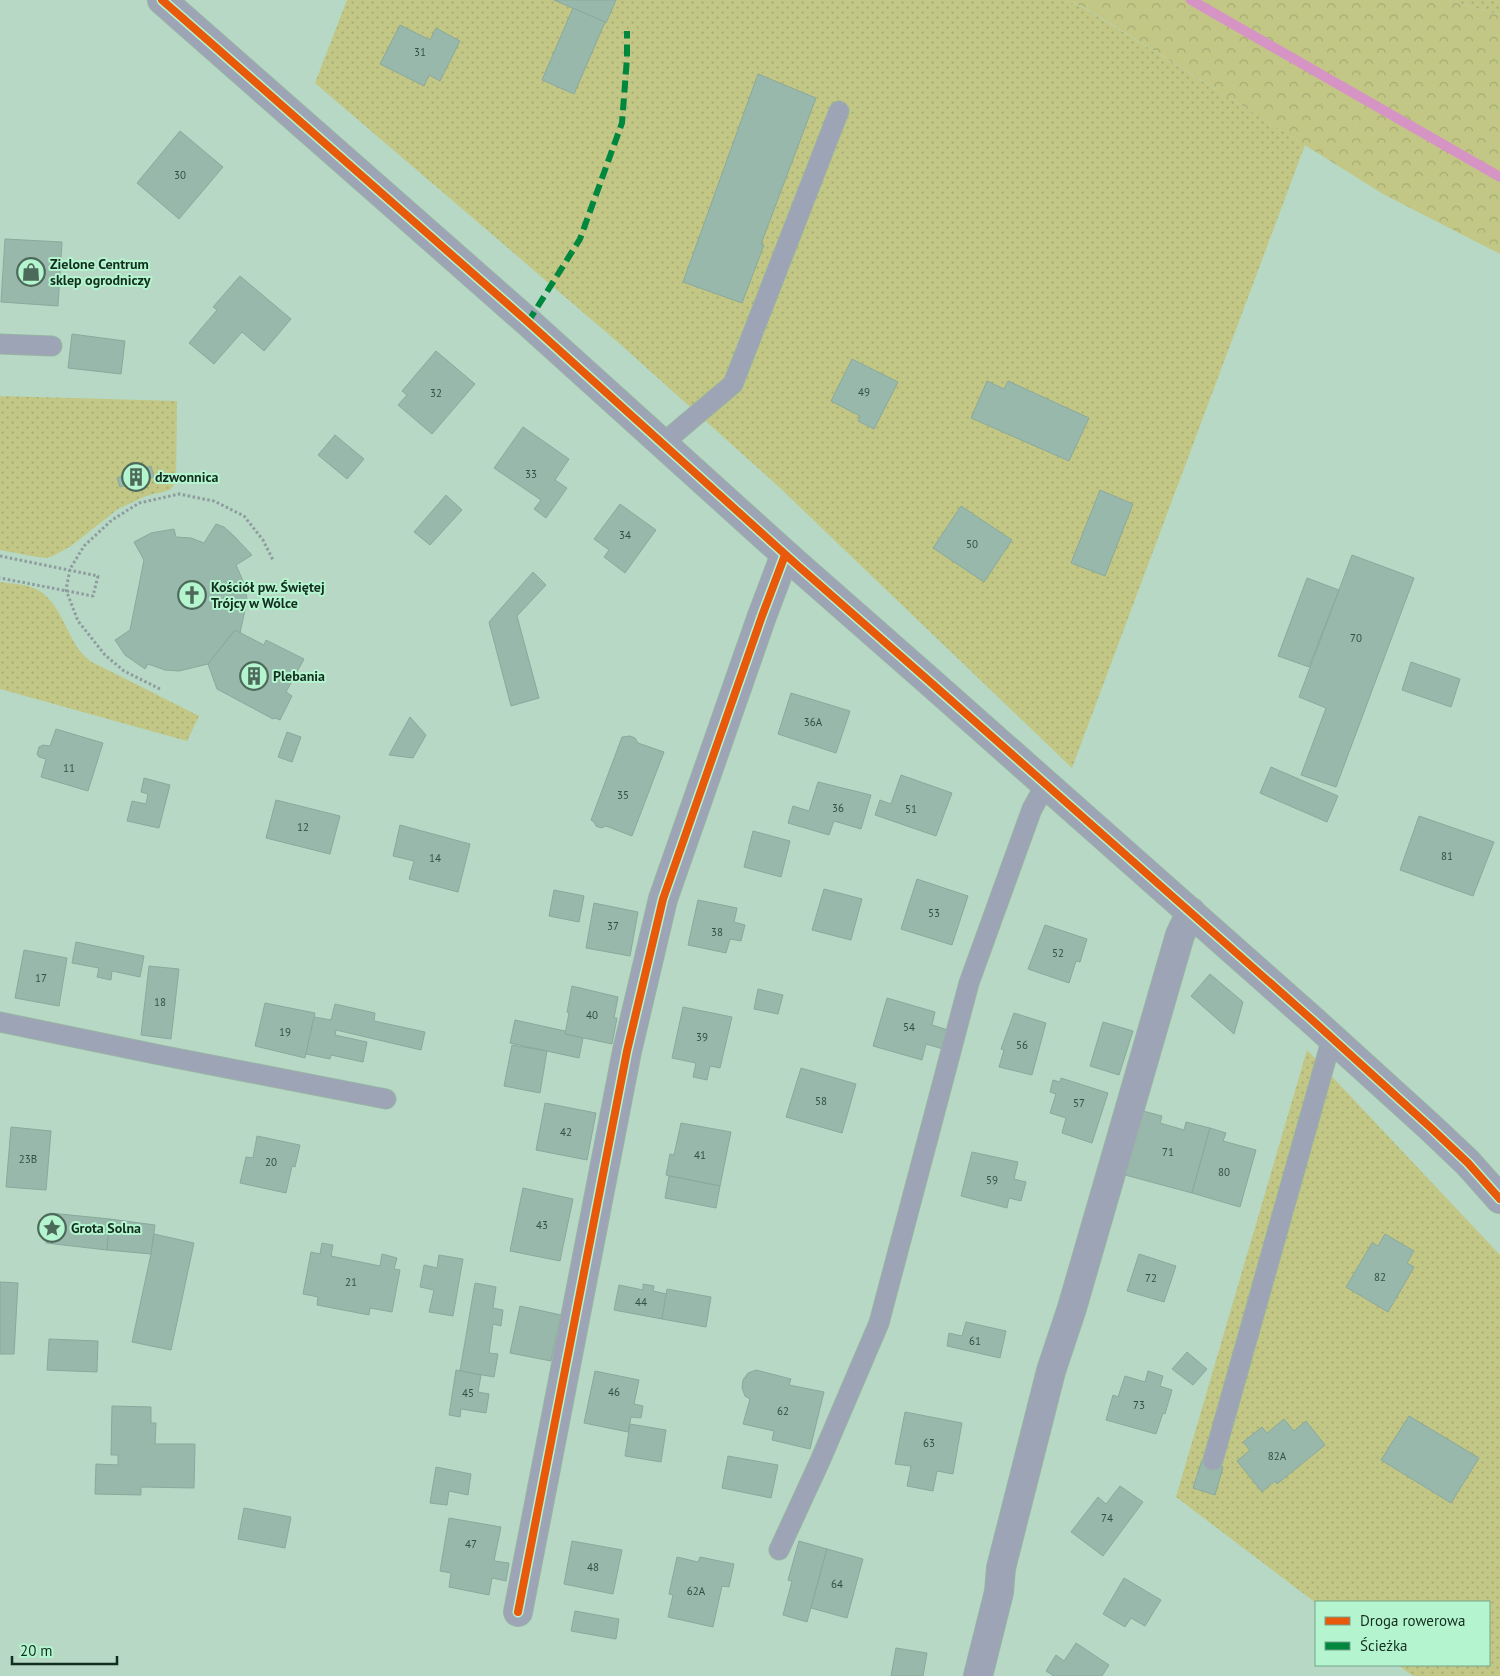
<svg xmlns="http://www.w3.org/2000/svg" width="1500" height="1676" viewBox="0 0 1500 1676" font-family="'PT Sans',sans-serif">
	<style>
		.green { fill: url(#green-dots) }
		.forest { fill: url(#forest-crowns) }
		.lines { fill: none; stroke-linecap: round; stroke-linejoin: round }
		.stream { stroke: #d694c5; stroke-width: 10 }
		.building { fill: #99b8ac; stroke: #8aa99d }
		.service-casing { stroke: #98b3a4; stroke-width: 21 }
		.minor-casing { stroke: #98b3a4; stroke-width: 30 }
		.tertiary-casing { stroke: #98b3a4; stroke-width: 30 }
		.path { stroke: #8f9ba0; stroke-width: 3; stroke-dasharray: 2.5 2.5; stroke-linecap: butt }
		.service { stroke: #9da4b6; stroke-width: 19 }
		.minor { stroke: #9da4b6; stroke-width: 28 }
		.tertiary { stroke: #9da4b6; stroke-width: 28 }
		.quiet { stroke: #00873e; stroke-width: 6; stroke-dasharray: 12 6; stroke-linecap: butt }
		.cycleway-casing { stroke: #b4f5cf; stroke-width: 11 }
		.cycleway { stroke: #e8590c; stroke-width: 8 }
		.labels { text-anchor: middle; stroke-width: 4; stroke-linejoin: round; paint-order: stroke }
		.number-label { font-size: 11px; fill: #345042 }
		.poi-label { font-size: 14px; font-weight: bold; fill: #132d1f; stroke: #b4f5cf; text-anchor: start }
	</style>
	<defs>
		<pattern id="green-dots" width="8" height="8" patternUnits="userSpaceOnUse" patternTransform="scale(1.25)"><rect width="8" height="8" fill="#c2c786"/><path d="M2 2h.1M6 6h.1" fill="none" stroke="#a6ab73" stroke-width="1.8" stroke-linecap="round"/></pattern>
		<pattern id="forest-crowns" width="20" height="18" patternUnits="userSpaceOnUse" patternTransform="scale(1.25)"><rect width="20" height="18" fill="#c2c786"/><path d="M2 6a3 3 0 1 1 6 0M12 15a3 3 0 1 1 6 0" fill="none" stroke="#a6ab73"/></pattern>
	</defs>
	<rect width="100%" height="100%" fill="#b6d8c4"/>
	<!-- green -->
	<g class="green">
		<polygon points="347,0 1065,0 1083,7 1305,145 1072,768 779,487 620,344 315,83"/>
		<polygon points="1448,0 1500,0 1500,15"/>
		<polygon points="0,396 177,401 176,482 170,490 146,496 118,509 71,546 53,556 46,558 37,557 0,550"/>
		<path d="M 0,582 C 12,584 28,584 38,590 C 58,602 65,628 77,647 C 80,652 86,657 90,661 L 199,716 L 187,741 L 0,689 Z"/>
		<polygon points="1307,1050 1500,1255 1500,1676 1413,1676 1398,1665 1489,1665 1489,1602 1316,1603 1176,1497"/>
	</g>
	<!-- forest -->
	<polygon class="forest" points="1065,0 1448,0 1500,15 1500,254 1383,194 1084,7"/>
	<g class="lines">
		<!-- stream -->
		<polyline class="stream" points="1191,0 1500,177"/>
	</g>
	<!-- building -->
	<g class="building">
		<polygon points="554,0 616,0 606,23"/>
		<polygon points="573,8 605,22 574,94 542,80"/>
		<polygon points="400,25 430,40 436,28 460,41 440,81 429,75 424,86 380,64"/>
		<polygon points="758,74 816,98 761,244 764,245 742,303 683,282"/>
		<polygon points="180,131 223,167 179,219 137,183"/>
		<polygon points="5,239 62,242 58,306 1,302"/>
		<polygon points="240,276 291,319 264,351 242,332 214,364 189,343 217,310 213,307"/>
		<polygon points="72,334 125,341 121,374 68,368"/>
		<polygon points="436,351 475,384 432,434 398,405 407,395 402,391"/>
		<polygon points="852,359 898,382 874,429 858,421 860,416 831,401"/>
		<polygon points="987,381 1004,389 1008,381 1089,418 1069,461 971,418"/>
		<polygon points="523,427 569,459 555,480 567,488 546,518 534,509 541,500 494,468"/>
		<polygon points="335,435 364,459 347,479 318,455"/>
		<polygon points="151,466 154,477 120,487 117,478"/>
		<polygon points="1100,490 1133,504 1105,576 1071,563"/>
		<polygon points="446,495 462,510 430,545 414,532"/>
		<polygon points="620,504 656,530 625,573 604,557 609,550 594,539"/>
		<polygon points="961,506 1012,540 984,582 933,548"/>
		<polygon points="216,524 224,527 233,535 252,555 236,565 246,588 247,601 240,633 235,630 208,664 179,671 165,670 148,664 145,669 125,655 115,640 130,630 144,560 134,542 151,533 174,529 176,537 191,538 204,543"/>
		<polygon points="1352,555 1414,578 1336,787 1301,775 1326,708 1299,697"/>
		<polygon points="533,572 546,585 517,616 539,698 511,706 489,622"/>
		<polygon points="1307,578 1339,590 1309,667 1278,656"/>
		<polygon points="235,630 264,645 266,640 304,659 286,692 292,696 280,720 275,718 273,719 217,689 208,664"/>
		<polygon points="1411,662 1460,679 1451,707 1402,690"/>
		<polygon points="791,693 850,711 836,753 778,734"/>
		<polygon points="410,717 426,735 413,758 389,755"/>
		<polygon points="56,729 103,743 88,791 41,777 46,759 39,757 37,754 39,747 43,745 50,746"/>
		<polygon points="287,732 301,737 292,762 278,757"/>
		<polygon points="630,736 635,738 638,743 664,752 632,836 606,826 601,828 596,826 594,822 591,820 622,737"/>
		<polygon points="1271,767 1338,796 1327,822 1260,793"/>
		<polygon points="901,775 952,793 936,836 875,815 880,800 891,804"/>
		<polygon points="144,778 170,785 159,828 127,821 132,801 146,804 148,794 141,792"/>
		<polygon points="818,782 871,795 861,829 834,821 829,835 788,823 793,806 809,811"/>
		<polygon points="276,800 340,816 330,854 266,838"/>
		<polygon points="1419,816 1494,842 1473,896 1400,870"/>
		<polygon points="400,825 470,844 458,892 409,879 414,861 393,856"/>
		<polygon points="753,831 790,841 781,877 744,867"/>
		<polygon points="917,879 968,896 952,945 901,929"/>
		<polygon points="824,889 862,899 851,940 812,930"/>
		<polygon points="554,890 584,896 579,922 549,916"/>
		<polygon points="698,900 737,908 734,922 745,925 741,941 730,939 726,953 688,945"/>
		<polygon points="594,903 638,912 630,956 586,948"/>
		<polygon points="1045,925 1087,939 1080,962 1076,961 1069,983 1028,969"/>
		<polygon points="76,942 144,956 140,977 112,971 111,980 97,977 99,968 72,963"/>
		<polygon points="24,950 67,958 59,1006 15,998"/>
		<polygon points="149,966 179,969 171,1039 141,1035"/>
		<polygon points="1210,974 1243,1002 1234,1034 1191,996"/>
		<polygon points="572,986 618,997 614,1018 617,1018 612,1044 565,1034 569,1013 567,1012"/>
		<polygon points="758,989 783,995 778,1014 754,1009"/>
		<polygon points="887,998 935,1012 932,1025 948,1030 943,1049 926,1044 922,1060 873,1046"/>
		<polygon points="265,1003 315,1013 305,1058 255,1046"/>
		<polygon points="335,1004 375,1013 374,1021 425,1032 421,1050 336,1030 335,1035 367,1042 363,1062 331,1055 330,1059 306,1054 314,1017 331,1020"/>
		<polygon points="683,1007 732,1017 720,1068 710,1066 707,1080 693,1077 696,1063 672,1058"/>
		<polygon points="1014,1013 1046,1023 1032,1075 999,1067 1004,1050 1001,1049"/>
		<polygon points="515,1020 565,1031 565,1034 583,1038 579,1058 510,1043"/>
		<polygon points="1103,1022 1133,1031 1119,1075 1090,1066"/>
		<polygon points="512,1045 547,1051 540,1093 504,1086"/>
		<polygon points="801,1068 856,1084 842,1133 786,1117"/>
		<polygon points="1061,1078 1108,1093 1092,1143 1062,1133 1066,1118 1050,1113 1056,1094 1050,1092 1053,1080 1060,1082"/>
		<polygon points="545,1103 596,1113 587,1160 536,1150"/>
		<polygon points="1143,1111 1162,1116 1160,1123 1184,1130 1186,1122 1210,1128 1192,1193 1125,1175"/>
		<polygon points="681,1123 731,1132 720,1186 666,1175 670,1154 674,1155"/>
		<polygon points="11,1127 51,1131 46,1190 6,1187"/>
		<polygon points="1210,1128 1226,1133 1223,1141 1256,1150 1240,1207 1192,1193"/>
		<polygon points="257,1136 300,1145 295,1167 292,1166 286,1193 240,1183 246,1157 253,1158"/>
		<polygon points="972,1152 1018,1162 1014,1179 1026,1182 1021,1201 1009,1198 1007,1208 961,1196"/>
		<polygon points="669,1176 720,1186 716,1208 665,1198"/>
		<polygon points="523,1188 573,1199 560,1261 510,1251"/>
		<polygon points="50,1213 110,1219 107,1250 46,1243"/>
		<polygon points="110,1219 155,1225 151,1254 107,1250"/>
		<polygon points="154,1234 194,1243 171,1350 132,1342 151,1254"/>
		<polygon points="1385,1234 1414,1251 1407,1263 1414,1267 1388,1312 1346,1287 1372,1243 1378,1246"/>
		<polygon points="322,1243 333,1245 331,1256 380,1266 382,1254 397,1258 394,1269 400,1270 392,1312 370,1308 369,1315 317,1305 318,1297 303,1294 311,1252 320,1254"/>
		<polygon points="1139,1254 1176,1266 1164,1302 1127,1291"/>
		<polygon points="439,1255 463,1259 453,1316 429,1312 434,1290 420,1287 424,1265 437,1268"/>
		<polygon points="0,1282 18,1283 14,1354 0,1354"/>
		<polygon points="475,1283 496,1287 493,1308 503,1310 501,1326 493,1324 489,1353 498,1354 494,1377 460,1371"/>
		<polygon points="643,1284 654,1286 653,1291 667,1294 662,1319 614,1310 619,1285 643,1290"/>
		<polygon points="667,1289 711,1297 706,1327 662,1319"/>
		<polygon points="520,1306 561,1315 551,1361 510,1353"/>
		<polygon points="966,1322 1006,1331 1000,1358 947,1346 949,1333 962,1336"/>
		<polygon points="49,1339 98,1341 97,1372 47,1370"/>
		<polygon points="1187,1352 1207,1369 1193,1385 1172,1369"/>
		<polygon points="456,1370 481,1375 478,1392 489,1394 486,1413 461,1409 460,1417 449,1415"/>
		<polygon points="756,1370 791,1379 789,1385 824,1392 810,1449 772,1440 774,1431 743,1424 750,1399 745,1396 742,1388 743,1380 748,1373"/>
		<polygon points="595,1371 639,1380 634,1404 643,1406 641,1418 631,1417 628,1432 584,1423"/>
		<polygon points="1148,1371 1163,1376 1160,1386 1172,1390 1165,1414 1163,1413 1156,1434 1106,1420 1113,1395 1118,1397 1125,1376 1145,1382"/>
		<polygon points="112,1406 151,1407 151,1423 156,1423 155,1444 195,1444 194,1488 141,1487 141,1495 95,1494 96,1464 118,1465 118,1455 111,1455"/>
		<polygon points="905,1412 962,1423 953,1474 937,1471 933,1491 907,1486 911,1466 895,1464"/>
		<polygon points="1409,1416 1479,1458 1451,1503 1381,1460"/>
		<polygon points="1284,1419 1294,1431 1306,1421 1325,1445 1277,1484 1275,1481 1262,1492 1237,1461 1250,1450 1243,1442 1262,1427 1267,1433"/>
		<polygon points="630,1424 666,1430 661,1462 625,1456"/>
		<polygon points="728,1456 778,1465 771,1498 722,1488"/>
		<polygon points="1202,1460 1223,1467 1215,1495 1193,1488"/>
		<polygon points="436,1467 471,1474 468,1495 449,1491 447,1505 430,1503"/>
		<polygon points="1120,1486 1143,1502 1103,1556 1071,1532 1098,1497 1106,1504"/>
		<polygon points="244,1508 291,1517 285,1548 238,1539"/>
		<polygon points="449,1518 501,1527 494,1561 509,1563 506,1581 492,1578 489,1595 449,1587 451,1573 440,1571"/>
		<polygon points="572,1541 622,1550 613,1594 564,1584"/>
		<polygon points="799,1541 827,1549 807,1622 783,1615 792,1581 788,1580"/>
		<polygon points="827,1549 863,1559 847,1618 811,1608"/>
		<polygon points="677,1557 698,1562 700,1557 734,1564 729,1587 722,1586 713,1627 668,1617 673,1595 669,1594"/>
		<polygon points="1124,1578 1161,1600 1145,1626 1131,1618 1125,1627 1103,1614"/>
		<polygon points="575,1611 619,1619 616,1639 571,1631"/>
		<polygon points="1076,1643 1109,1665 1102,1676 1054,1676 1046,1671 1056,1655 1064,1661"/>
		<polygon points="896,1648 927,1653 923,1676 891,1676"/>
	</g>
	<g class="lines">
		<defs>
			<g id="service">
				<polyline points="0,344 52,346"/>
				<polyline points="662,444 733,384 839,111"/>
				<polyline points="0,1022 160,1055 386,1099"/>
				<polyline points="1213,1460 1332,1038"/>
				<polyline points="779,1550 820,1461 879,1323 969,983 1032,809 1046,784"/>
			</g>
			<g id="minor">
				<polyline points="518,1612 627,1051 663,899 762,616 785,555"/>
				<polyline points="978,1676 999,1592 1001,1568 1051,1371 1072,1308 1180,935 1191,912"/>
			</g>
			<polyline id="tertiary" points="162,0 528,322 797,565 928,680 1311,1019 1430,1127 1468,1163 1500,1199"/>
		</defs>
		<!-- service casing -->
		<use href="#service" class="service-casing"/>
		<!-- minor casing -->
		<use href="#minor" class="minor-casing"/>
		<!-- tertiary casing -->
		<use href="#tertiary" class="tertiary-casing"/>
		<!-- path -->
		<g class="path">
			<polyline points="0,556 98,576 93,596 0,578"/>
			<polyline points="160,689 124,671 105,655 78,621 66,590 70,569 84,546 112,520 139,503 179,494 214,501 244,516 263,540 273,560"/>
		</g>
		<!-- service -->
		<use href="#service" class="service"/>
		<!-- minor -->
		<use href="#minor" class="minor"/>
		<!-- tertiary -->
		<use href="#tertiary" class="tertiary"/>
		<!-- quiet -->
		<polyline class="quiet" points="528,322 580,239 622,123 627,58 627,31"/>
		<defs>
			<g id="cycleway">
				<polyline points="162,0 528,322 797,565 928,680 1311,1019 1430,1127 1468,1163 1500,1199"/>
				<polyline points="518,1612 627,1051 663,899 762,616 785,555"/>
			</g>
		</defs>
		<!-- cycleway casing -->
		<use href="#cycleway" class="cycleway-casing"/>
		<!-- cycleway -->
		<use href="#cycleway" class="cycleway"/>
	</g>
	<!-- icons -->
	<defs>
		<symbol id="shop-ring" viewBox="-11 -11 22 22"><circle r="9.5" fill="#b4f5cf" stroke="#4c6959" stroke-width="1.5"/><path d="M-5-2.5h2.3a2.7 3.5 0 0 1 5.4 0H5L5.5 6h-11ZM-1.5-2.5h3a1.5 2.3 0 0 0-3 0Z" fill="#4c6959"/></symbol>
		<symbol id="building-ring" viewBox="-11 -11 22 22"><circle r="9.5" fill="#b4f5cf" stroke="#4c6959" stroke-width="1.5"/><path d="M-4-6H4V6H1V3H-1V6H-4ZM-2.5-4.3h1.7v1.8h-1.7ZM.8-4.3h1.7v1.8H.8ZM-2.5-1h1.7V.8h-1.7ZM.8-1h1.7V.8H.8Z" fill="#4c6959"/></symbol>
		<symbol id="church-ring" viewBox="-11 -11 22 22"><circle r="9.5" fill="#b4f5cf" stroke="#4c6959" stroke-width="1.5"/><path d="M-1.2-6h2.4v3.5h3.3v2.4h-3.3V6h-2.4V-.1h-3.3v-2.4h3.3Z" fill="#4c6959"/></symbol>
		<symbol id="sight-ring" viewBox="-11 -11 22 22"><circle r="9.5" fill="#b4f5cf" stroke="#4c6959" stroke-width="1.5"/><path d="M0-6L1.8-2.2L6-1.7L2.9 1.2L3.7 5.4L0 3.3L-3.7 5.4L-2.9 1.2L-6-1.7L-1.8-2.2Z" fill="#4c6959"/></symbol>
	</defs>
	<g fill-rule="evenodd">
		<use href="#shop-ring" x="15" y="256" width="32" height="32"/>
		<use href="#building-ring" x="120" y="461" width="32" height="32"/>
		<use href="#church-ring" x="176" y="579" width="32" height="32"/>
		<use href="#building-ring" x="238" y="660" width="32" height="32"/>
		<use href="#sight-ring" x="36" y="1212" width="32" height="32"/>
	</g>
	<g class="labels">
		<!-- number labels -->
		<g class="number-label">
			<text x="420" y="56">31</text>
			<text x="180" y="179">30</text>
			<text x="864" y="396">49</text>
			<text x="436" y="397">32</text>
			<text x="531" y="478">33</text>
			<text x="625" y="539">34</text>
			<text x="972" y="548">50</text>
			<text x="1356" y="642">70</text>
			<text x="813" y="726">36A</text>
			<text x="69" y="772">11</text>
			<text x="623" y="799">35</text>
			<text x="838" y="812">36</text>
			<text x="911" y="813">51</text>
			<text x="303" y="831">12</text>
			<text x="1447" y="860">81</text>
			<text x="435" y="862">14</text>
			<text x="934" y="917">53</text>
			<text x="613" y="930">37</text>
			<text x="717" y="936">38</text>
			<text x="1058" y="957">52</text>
			<text x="41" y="982">17</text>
			<text x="160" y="1006">18</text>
			<text x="592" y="1019">40</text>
			<text x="909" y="1031">54</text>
			<text x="285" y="1036">19</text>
			<text x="702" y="1041">39</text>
			<text x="1022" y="1049">56</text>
			<text x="821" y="1105">58</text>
			<text x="1079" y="1107">57</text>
			<text x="566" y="1136">42</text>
			<text x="1168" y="1156">71</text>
			<text x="700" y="1159">41</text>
			<text x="28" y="1163">23B</text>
			<text x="271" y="1166">20</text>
			<text x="1224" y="1176">80</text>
			<text x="992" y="1184">59</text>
			<text x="542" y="1229">43</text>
			<text x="1380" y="1281">82</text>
			<text x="1151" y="1282">72</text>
			<text x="351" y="1286">21</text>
			<text x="641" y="1306">44</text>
			<text x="975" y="1345">61</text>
			<text x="614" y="1396">46</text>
			<text x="468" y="1397">45</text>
			<text x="1139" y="1409">73</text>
			<text x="783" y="1415">62</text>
			<text x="929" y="1447">63</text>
			<text x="1277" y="1460">82A</text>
			<text x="1107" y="1522">74</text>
			<text x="471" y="1548">47</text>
			<text x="593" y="1571">48</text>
			<text x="837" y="1588">64</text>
			<text x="696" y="1595">62A</text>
		</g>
		<!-- poi labels -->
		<g class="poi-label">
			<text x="50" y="269">Zielone Centrum<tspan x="50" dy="16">sklep ogrodniczy</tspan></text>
			<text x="155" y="482">dzwonnica</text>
			<text x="211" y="592">Kościół pw. Świętej<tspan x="211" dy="16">Trójcy w Wólce</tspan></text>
			<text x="273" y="681">Plebania</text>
			<text x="71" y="1233">Grota Solna</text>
		</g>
	</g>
	<!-- legend -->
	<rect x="1315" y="1601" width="175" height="65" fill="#b4f5cf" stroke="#74a589"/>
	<rect x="1325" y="1617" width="25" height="8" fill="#e8590c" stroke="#74a589"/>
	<text x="1360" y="1626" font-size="15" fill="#132d1f">Droga rowerowa</text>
	<rect x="1325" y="1642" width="25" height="8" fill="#00873e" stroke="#74a589"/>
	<text x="1360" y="1651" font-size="15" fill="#132d1f">Ścieżka</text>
	<!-- scale -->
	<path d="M12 1656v8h105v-8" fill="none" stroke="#132d1f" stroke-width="2.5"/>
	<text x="20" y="1656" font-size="15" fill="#132d1f" stroke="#b4f5cf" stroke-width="4" paint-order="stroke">20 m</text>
</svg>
